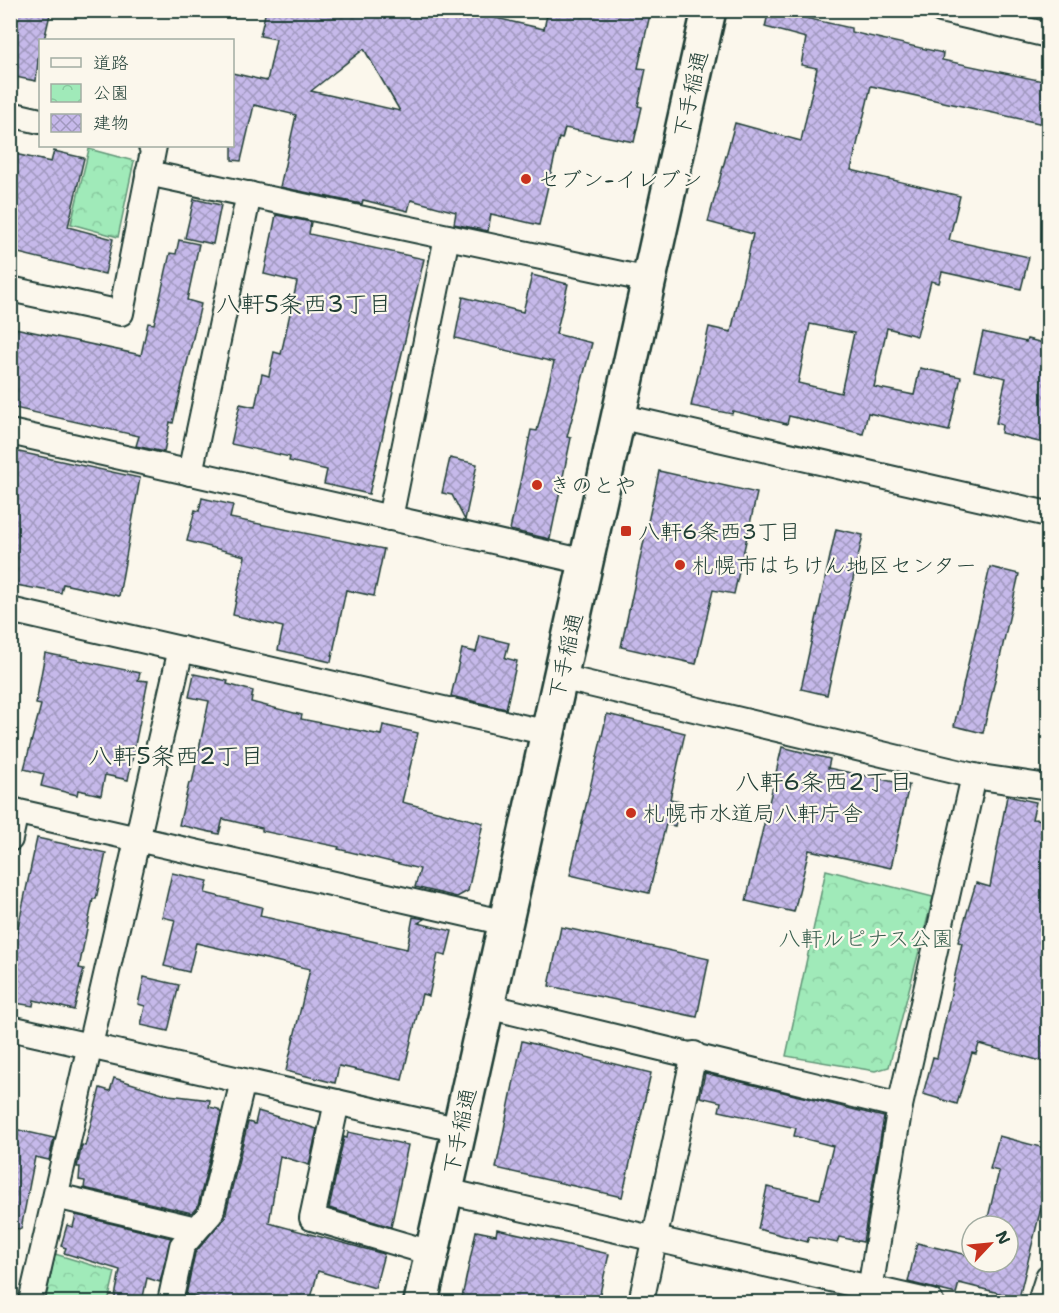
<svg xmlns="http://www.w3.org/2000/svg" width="1059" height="1313" viewBox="0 0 1059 1313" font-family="'Shantell Sans','Klee One',sans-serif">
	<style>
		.park { fill: url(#park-crowns); stroke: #609476; stroke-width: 1.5 }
		.building { fill: url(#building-cross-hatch); stroke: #1f3d34; stroke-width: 1.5; fill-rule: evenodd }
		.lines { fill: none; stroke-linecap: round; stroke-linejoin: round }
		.street-casing { stroke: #1f3d34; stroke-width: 28 }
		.secondary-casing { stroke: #1f3d34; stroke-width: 38 }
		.street { stroke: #fbf7ec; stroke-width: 24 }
		.secondary { stroke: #fbf7ec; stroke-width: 33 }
		.poi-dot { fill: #c8321e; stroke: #fbf7ec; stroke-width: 2 }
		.labels { text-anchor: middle; stroke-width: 4.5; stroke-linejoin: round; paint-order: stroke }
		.street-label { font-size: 22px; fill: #1f3d34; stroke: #fbf7ec }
		.poi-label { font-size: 22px; fill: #1f3d34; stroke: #fbf7ec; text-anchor: start }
		.park-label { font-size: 22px; fill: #39604f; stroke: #fbf7ec }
		.neighbourhood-label { font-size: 24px; fill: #1f3d34; stroke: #fbf7ec }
	</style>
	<defs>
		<pattern id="park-crowns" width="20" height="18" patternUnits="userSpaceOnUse" patternTransform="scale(1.5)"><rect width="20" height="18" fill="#a0eab9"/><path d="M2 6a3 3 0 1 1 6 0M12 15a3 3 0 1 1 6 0" fill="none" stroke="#89caa0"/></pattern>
		<pattern id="building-cross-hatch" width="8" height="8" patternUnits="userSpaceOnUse" patternTransform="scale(1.5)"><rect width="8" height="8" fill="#c6b9ea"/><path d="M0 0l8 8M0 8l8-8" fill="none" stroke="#a098be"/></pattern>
	</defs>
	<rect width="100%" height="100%" fill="#fbf7ec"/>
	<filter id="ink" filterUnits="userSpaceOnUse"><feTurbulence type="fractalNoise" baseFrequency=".0167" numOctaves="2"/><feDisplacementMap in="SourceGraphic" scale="12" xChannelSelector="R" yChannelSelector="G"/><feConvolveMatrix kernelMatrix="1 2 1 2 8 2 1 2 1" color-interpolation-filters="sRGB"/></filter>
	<g filter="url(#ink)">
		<!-- park -->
		<g class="park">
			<polygon points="89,149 134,161 118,237 71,224"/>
			<polygon points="826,870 933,897 889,1067 875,1071 786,1056"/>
			<polygon points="55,1254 115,1272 108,1302 45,1302"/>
		</g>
		<!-- building -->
		<g class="building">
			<polygon points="17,10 51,10 44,40 40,40 36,81 10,76 10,40"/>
			<path d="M 266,10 L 461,10 L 544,29 L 548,10 L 651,10 L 638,68 L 646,69 L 638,106 L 642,107 L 634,142 L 565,128 L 562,139 L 559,138 L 539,225 L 491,214 L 488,231 L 454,224 L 456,212 L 411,200 L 408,211 L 363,200 L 362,204 L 280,187 L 296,115 L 254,105 L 241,161 L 232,160 L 232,73 L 267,81 L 276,39 L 260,36 ZM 364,49 L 400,111 L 311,91 Z"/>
			<path d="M 769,10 L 802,10 L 801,17 L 851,28 L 851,32 L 943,53 L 942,60 L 1048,82 L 1048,125 L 871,86 L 851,170 L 960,196 L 949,240 L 1029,257 L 1021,289 L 942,272 L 939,283 L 931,281 L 917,336 L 887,328 L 874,387 L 914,395 L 920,368 L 961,377 L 949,431 L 868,413 L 863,434 L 789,416 L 787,424 L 733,411 L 732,414 L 691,406 L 709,327 L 731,332 L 753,234 L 708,222 L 735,123 L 801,141 L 817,68 L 801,65 L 806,38 L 765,27 ZM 810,324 L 854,333 L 841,393 L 798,383 Z"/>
			<polygon points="54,151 84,158 68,227 113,239 105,274 10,251 10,153 51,162"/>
			<polygon points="194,199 221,205 213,244 185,238"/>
			<polygon points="276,215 311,222 309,234 424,259 369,494 324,484 327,470 289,461 290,457 231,444 240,404 255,407 262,374 269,376 274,352 281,354 297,282 264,274"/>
			<polygon points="179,240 199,244 187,300 201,304 173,423 170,422 164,452 136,446 139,436 10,407 10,327 141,355 148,323 154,324 170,253 176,254"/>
			<polygon points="532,275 568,284 556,334 592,343 567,437 571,438 550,539 510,530 531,430 537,431 554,362 455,338 463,297 523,312"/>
			<polygon points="983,332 1026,342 1027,339 1048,344 1048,444 1001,433 1002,425 996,423 1006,378 974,371"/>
			<polygon points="10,450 140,478 119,596 63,584 61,593 10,584"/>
			<polygon points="450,458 477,464 465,520 452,495 442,493"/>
			<polygon points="659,471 757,493 734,594 713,590 696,664 621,647"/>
			<polygon points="202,498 233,505 230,518 384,549 374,596 346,590 331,662 278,650 283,627 233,615 245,556 187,541 195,510 199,511"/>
			<polygon points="836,529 863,535 827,695 801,689"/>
			<polygon points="990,567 1019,574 983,733 954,726"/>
			<polygon points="480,636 509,643 505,658 517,661 506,709 451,696 462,649 476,652"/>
			<polygon points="45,653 140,673 138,680 148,681 128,780 105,775 101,795 78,790 77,795 41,786 44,774 24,769 41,705 36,704"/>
			<polygon points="194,674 228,681 227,684 253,691 251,702 302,715 301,719 381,735 383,725 418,733 402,802 483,823 468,891 457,897 415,887 420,869 338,849 339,847 262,831 262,828 223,819 219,834 179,825 189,783 192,783 209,701 189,697"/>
			<polygon points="607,714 685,733 670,799 680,801 675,826 666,824 649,893 570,875"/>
			<polygon points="782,747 830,759 828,768 909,785 891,868 809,850 794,912 746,901"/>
			<polygon points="1007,796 1036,802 1032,819 1048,820 1048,1063 979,1044 976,1054 972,1053 957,1104 923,1094 933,1057 937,1058 962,943 958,942 976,883 990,887"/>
			<polygon points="37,838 106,853 96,899 93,899 79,968 84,969 74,1010 34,1000 33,1006 10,1002 10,965"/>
			<polygon points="172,873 208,881 205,893 262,907 260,916 407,949 413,917 425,919 418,923 452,931 446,956 438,954 429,996 422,994 402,1080 339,1066 335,1083 286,1071 310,969 196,943 189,972 164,966 175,920 162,917"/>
			<polygon points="561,927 709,959 697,1017 549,986"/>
			<polygon points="144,977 179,985 168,1031 141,1025 145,1006 138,1004"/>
			<polygon points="522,1041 651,1073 622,1197 496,1168"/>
			<polygon points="705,1073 884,1117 863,1242 839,1237 837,1243 809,1237 807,1242 758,1229 767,1187 820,1199 833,1146 794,1136 796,1128 719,1111 721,1102 700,1097"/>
			<polygon points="114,1078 169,1095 210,1100 209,1107 218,1109 221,1113 198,1206 192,1213 84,1188 85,1181 79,1180 80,1167 77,1167 82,1145 85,1146 100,1088 110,1091"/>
			<polygon points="258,1111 317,1129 309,1165 280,1156 269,1223 384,1254 375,1288 318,1271 310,1302 196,1302 197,1297 186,1295 195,1253 225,1217 248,1122 255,1124"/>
			<polygon points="10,1128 54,1138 49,1160 35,1157 21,1229 10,1228"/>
			<polygon points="348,1132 408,1145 391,1227 329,1208 344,1137 347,1138"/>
			<polygon points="999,1136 1048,1149 1048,1210 1041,1208 1019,1298 959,1283 956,1294 908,1282 917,1243 972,1256 972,1262 1008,1262 1008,1226 986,1226 999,1171 990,1169"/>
			<polygon points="76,1215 171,1238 160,1282 147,1278 142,1302 114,1302 120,1270 64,1253 66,1248 61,1246 67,1225 73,1227"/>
			<polygon points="497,1229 609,1254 598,1302 461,1302 476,1231 496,1235"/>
		</g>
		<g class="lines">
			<defs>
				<g id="street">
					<polyline points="941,10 1048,35"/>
					<polyline points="10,114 40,121"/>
					<polyline points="148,173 649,280"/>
					<polyline points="10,289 121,313 154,146 151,146"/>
					<polyline points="618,416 1048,514"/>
					<polyline points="10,432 586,562"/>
					<polyline points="190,473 249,194"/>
					<polyline points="390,518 447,237"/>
					<polyline points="10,610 548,733"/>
					<polyline points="560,677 974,776 1048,787"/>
					<polyline points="10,810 506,923"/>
					<polyline points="10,839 16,811"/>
					<polyline points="487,1006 900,1106"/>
					<polyline points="10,1028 460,1130"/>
					<polyline points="337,1102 312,1218 431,1253"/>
					<polyline points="446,1191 931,1302"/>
					<polyline points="56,1196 196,1229"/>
					<polyline points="31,1302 181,649"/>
					<polyline points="170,1302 182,1246 211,1213 243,1081"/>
					<polyline points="641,1302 694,1054"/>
					<polyline points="868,1302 900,1106 974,776"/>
					<polyline points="1040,1302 1048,1277"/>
				</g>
				<polyline id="secondary" points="421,1302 709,10"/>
			</defs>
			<!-- street casing -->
			<use href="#street" class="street-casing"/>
			<!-- secondary casing -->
			<use href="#secondary" class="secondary-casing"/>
			<!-- street -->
			<use href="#street" class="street"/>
			<!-- secondary -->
			<use href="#secondary" class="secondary"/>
		</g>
	</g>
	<!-- markers -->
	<g class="poi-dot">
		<circle cx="526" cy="179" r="6"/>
		<circle cx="537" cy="485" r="6"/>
		<rect x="620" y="525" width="12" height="12" rx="3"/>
		<circle cx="680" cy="565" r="6"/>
		<circle cx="631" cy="813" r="6"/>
	</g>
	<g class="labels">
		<!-- street labels -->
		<g class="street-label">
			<text transform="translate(690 94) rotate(-77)" y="8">下手稲通</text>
			<text transform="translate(565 656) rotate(-77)" y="8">下手稲通</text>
			<text transform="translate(459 1131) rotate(-78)" y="8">下手稲通</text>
		</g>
		<!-- poi labels -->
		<g class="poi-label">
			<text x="538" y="187">セブン-イレブン</text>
			<text x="549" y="493">きのとや</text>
			<text x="638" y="539">八軒6条西3丁目</text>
			<text x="692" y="573">札幌市はちけん地区センター</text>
			<text x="643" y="821">札幌市水道局八軒庁舎</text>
		</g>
		<!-- park labels -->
		<g class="park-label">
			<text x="866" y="946">八軒ルピナス公園</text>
		</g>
		<!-- neighbourhood labels -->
		<g class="neighbourhood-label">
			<text x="304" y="312">八軒5条西3丁目</text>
			<text x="176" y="764">八軒5条西2丁目</text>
			<text x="824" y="790">八軒6条西2丁目</text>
		</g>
	</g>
	<!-- margin -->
	<rect width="1059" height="1313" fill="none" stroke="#fbf7ec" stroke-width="36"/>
	<rect x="18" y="18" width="1023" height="1277" fill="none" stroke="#1f3d34" stroke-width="2" filter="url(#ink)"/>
	<!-- legend -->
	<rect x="39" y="39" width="195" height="108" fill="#fbf7ec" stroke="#a3ada2" stroke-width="1.5"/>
	<rect x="51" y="58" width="30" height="9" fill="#fbf7ec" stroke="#a3ada2" stroke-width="1.5"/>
	<text x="93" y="69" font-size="18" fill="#1f3d34">道路</text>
	<rect x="51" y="84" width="30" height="18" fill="url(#park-crowns)" stroke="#a3ada2" stroke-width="1.5"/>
	<text x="93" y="99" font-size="18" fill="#1f3d34">公園</text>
	<rect x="51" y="114" width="30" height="18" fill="url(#building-cross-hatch)" stroke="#a3ada2" stroke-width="1.5"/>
	<text x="93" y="129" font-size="18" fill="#1f3d34">建物</text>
	<!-- north arrow -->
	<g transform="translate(990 1244) rotate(64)"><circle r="28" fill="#fbf7ec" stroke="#a3ada2" stroke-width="1.5"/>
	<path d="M0-4.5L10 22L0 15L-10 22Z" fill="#c8321e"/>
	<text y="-9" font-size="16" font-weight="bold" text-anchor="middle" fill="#1f3d34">N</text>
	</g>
</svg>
